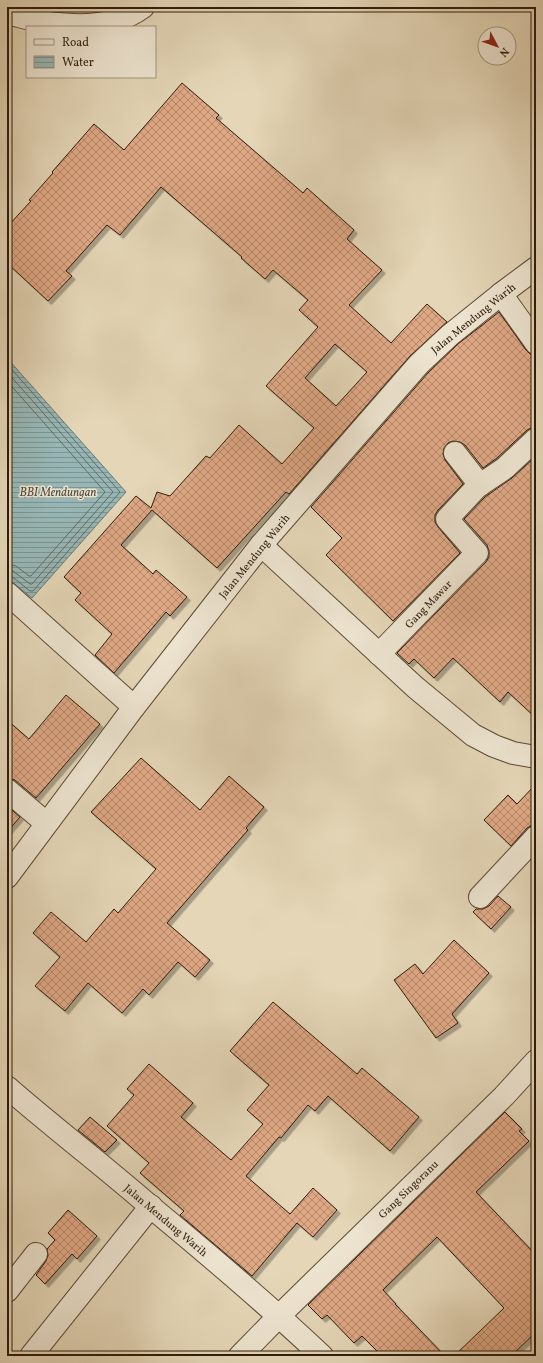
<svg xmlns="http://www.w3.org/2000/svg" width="543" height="1363" viewBox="0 0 543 1363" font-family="Vollkorn,serif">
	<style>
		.water { fill: url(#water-rules); stroke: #6d7972 }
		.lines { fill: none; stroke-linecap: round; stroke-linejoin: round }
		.shore { stroke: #636a61; stroke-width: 1 }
		.building { fill: url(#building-cross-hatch); stroke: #2f1c0c; fill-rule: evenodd; filter: url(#shadow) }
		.minor-casing { stroke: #5c4a37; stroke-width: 24 }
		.minor { stroke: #ede4d0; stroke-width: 22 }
		.labels { text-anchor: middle; stroke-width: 3; stroke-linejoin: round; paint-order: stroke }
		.street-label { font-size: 11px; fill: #2f1c0c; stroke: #ede4d0 }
		.water-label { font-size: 12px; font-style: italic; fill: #4e4a3f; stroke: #ede4d0 }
	</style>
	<defs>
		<pattern id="water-rules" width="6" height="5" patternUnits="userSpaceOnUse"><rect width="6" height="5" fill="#97b7b6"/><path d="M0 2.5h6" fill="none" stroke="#7c9492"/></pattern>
		<pattern id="building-cross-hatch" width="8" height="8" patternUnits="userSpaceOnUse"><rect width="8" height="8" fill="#dfa885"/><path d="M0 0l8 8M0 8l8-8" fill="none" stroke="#b5886b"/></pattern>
		<filter id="shadow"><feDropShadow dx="3.5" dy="3.5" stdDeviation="0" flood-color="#0004"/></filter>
	</defs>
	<rect width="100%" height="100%" fill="#e4d6b7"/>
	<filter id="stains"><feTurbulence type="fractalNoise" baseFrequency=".005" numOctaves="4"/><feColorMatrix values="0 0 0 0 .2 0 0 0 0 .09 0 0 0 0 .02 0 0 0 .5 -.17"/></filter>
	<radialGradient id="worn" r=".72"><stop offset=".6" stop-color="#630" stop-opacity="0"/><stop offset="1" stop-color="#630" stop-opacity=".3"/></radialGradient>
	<!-- water -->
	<polygon class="water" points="7,358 126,492 32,598 7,578"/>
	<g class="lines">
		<!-- shore -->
		<g class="shore">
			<polyline points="7,364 120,492 33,591 30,591 10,575 7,575"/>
			<polyline points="7,372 113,492 32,584 30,584 13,571 7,570"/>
			<polyline points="7,381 105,492 31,576 29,576 16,566 7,564"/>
		</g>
	</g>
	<!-- building -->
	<g class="building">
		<path d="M 182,83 L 219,115 L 216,118 L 303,193 L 307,188 L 354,230 L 347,239 L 382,270 L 349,305 L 391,343 L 427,304 L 447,322 L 410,356 L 289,494 L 286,492 L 217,568 L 152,510 L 121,545 L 153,574 L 156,570 L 187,597 L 170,616 L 166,612 L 114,673 L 95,655 L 112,634 L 75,600 L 81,593 L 64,577 L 136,496 L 151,508 L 157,492 L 170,496 L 206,456 L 210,458 L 239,425 L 282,464 L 314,428 L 266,386 L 318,327 L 299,310 L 308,300 L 273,270 L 265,279 L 241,258 L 242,257 L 161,187 L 120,235 L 107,225 L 66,271 L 72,276 L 48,301 L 7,263 L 7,227 L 31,201 L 29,200 L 53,173 L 52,172 L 94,124 L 124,150 ZM 335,344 L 367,372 L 336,406 L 305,378 Z"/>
		<polygon points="499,312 526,350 530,354 536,355 536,427 533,427 527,430 497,458 483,468 465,445 460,442 453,441 448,443 444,448 443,454 445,460 463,484 438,510 435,515 435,522 438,527 460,553 393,621 326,555 342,538 311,507 428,373 458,344"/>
		<polygon points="536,456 536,718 508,692 500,702 453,658 434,678 414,659 409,664 397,653 486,562 489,557 489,551 487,545 464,519 485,497 512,478"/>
		<polygon points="66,695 100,724 36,798 15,780 7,778 7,720 29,739"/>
		<polygon points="141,758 200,810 229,776 264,807 246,828 248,830 167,923 210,960 195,977 178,962 149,995 143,989 122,1013 88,983 65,1011 35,986 60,957 33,933 51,912 86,942 114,909 118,913 156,869 91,812"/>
		<polygon points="536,784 536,825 532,825 527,828 511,846 484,820 508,795 517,804"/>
		<polygon points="7,806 20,817 7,832"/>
		<polygon points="498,896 511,907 491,929 473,912 476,909 483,909 489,906"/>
		<polygon points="454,940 489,973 452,1014 458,1023 436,1038 394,980 415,964 423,974"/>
		<polygon points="273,1002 357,1074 362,1068 419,1117 390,1151 328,1096 315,1111 308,1105 281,1138 279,1137 246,1176 290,1214 313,1188 337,1210 313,1237 297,1223 252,1276 180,1215 184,1211 140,1173 149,1163 107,1126 134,1095 127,1089 149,1064 193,1103 181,1117 231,1160 263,1124 247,1110 269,1085 230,1051"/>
		<polygon points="505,1112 522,1129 519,1131 529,1141 476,1192 536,1255 536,1332 511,1356 454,1356 504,1308 437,1237 383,1290 396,1304 395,1304 445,1356 382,1356 362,1336 354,1343 327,1315 322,1319 308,1305"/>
		<polygon points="90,1117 117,1140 105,1152 78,1130"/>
		<polygon points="68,1210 97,1236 77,1259 72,1254 45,1284 36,1275 46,1261 48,1255 47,1249 55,1240 48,1233"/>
	</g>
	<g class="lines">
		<defs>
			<g id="minor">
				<path d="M 7,13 C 24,17 41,23 58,24 C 87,27 119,25 143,7"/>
				<polyline points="501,294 536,343"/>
				<polyline points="455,453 480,485"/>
				<polyline points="261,545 415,687 473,735 494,746 513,753 536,757"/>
				<polyline points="7,593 134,707"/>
				<polyline points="379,654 477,553 447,519 477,487 505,468 536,439"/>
				<polyline points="7,790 46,823"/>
				<polyline points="7,877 134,707 261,545 419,364 450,335 501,294 536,268"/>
				<polyline points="480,897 536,837"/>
				<path d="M 7,1087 C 54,1128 104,1166 151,1207 C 209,1255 267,1304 322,1356"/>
				<polyline points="7,1291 36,1254"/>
				<polyline points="31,1356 151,1206"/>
				<polyline points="240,1356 279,1316 504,1096 536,1061"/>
			</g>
		</defs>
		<!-- minor casing -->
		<use href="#minor" class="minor-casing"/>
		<!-- minor -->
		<use href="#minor" class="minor"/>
	</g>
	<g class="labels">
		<!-- street labels -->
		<g class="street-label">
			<text transform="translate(473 318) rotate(-39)" y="4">Jalan Mendung Warih</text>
			<text transform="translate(254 556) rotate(-51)" y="4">Jalan Mendung Warih</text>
			<text transform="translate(428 604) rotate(-46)" y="4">Gang Mawar</text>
			<text transform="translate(408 1189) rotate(-44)" y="4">Gang Singoranu</text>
			<text transform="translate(166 1220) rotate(40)" y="4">Jalan Mendung Warih</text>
		</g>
		<!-- water labels -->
		<g class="water-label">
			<text x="58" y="496">BBI Mendungan</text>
		</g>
	</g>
	<!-- margin -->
	<rect width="543" height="1363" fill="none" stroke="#e4d6b7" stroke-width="24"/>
	<rect x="8" y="8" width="527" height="1347" fill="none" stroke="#2f1c0c" stroke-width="2"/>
	<rect x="12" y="12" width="519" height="1339" fill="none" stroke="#2f1c0c"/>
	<!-- legend -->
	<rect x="26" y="26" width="130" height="52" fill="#ede4d0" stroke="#a19482"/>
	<rect x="34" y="39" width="20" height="6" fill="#ede4d0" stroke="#a19482"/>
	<text x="62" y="46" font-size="12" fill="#2f1c0c">Road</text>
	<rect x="34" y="56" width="20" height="12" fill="url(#water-rules)" stroke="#a19482"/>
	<text x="62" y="66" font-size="12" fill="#2f1c0c">Water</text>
	<!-- north arrow -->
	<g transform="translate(497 46) rotate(131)"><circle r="19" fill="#ede4d0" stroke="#a19482"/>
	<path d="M0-3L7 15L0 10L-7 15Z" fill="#8f2418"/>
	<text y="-6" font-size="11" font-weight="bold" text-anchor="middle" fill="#2f1c0c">N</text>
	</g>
	<rect width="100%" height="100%" filter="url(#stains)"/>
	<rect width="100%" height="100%" fill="url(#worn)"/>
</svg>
